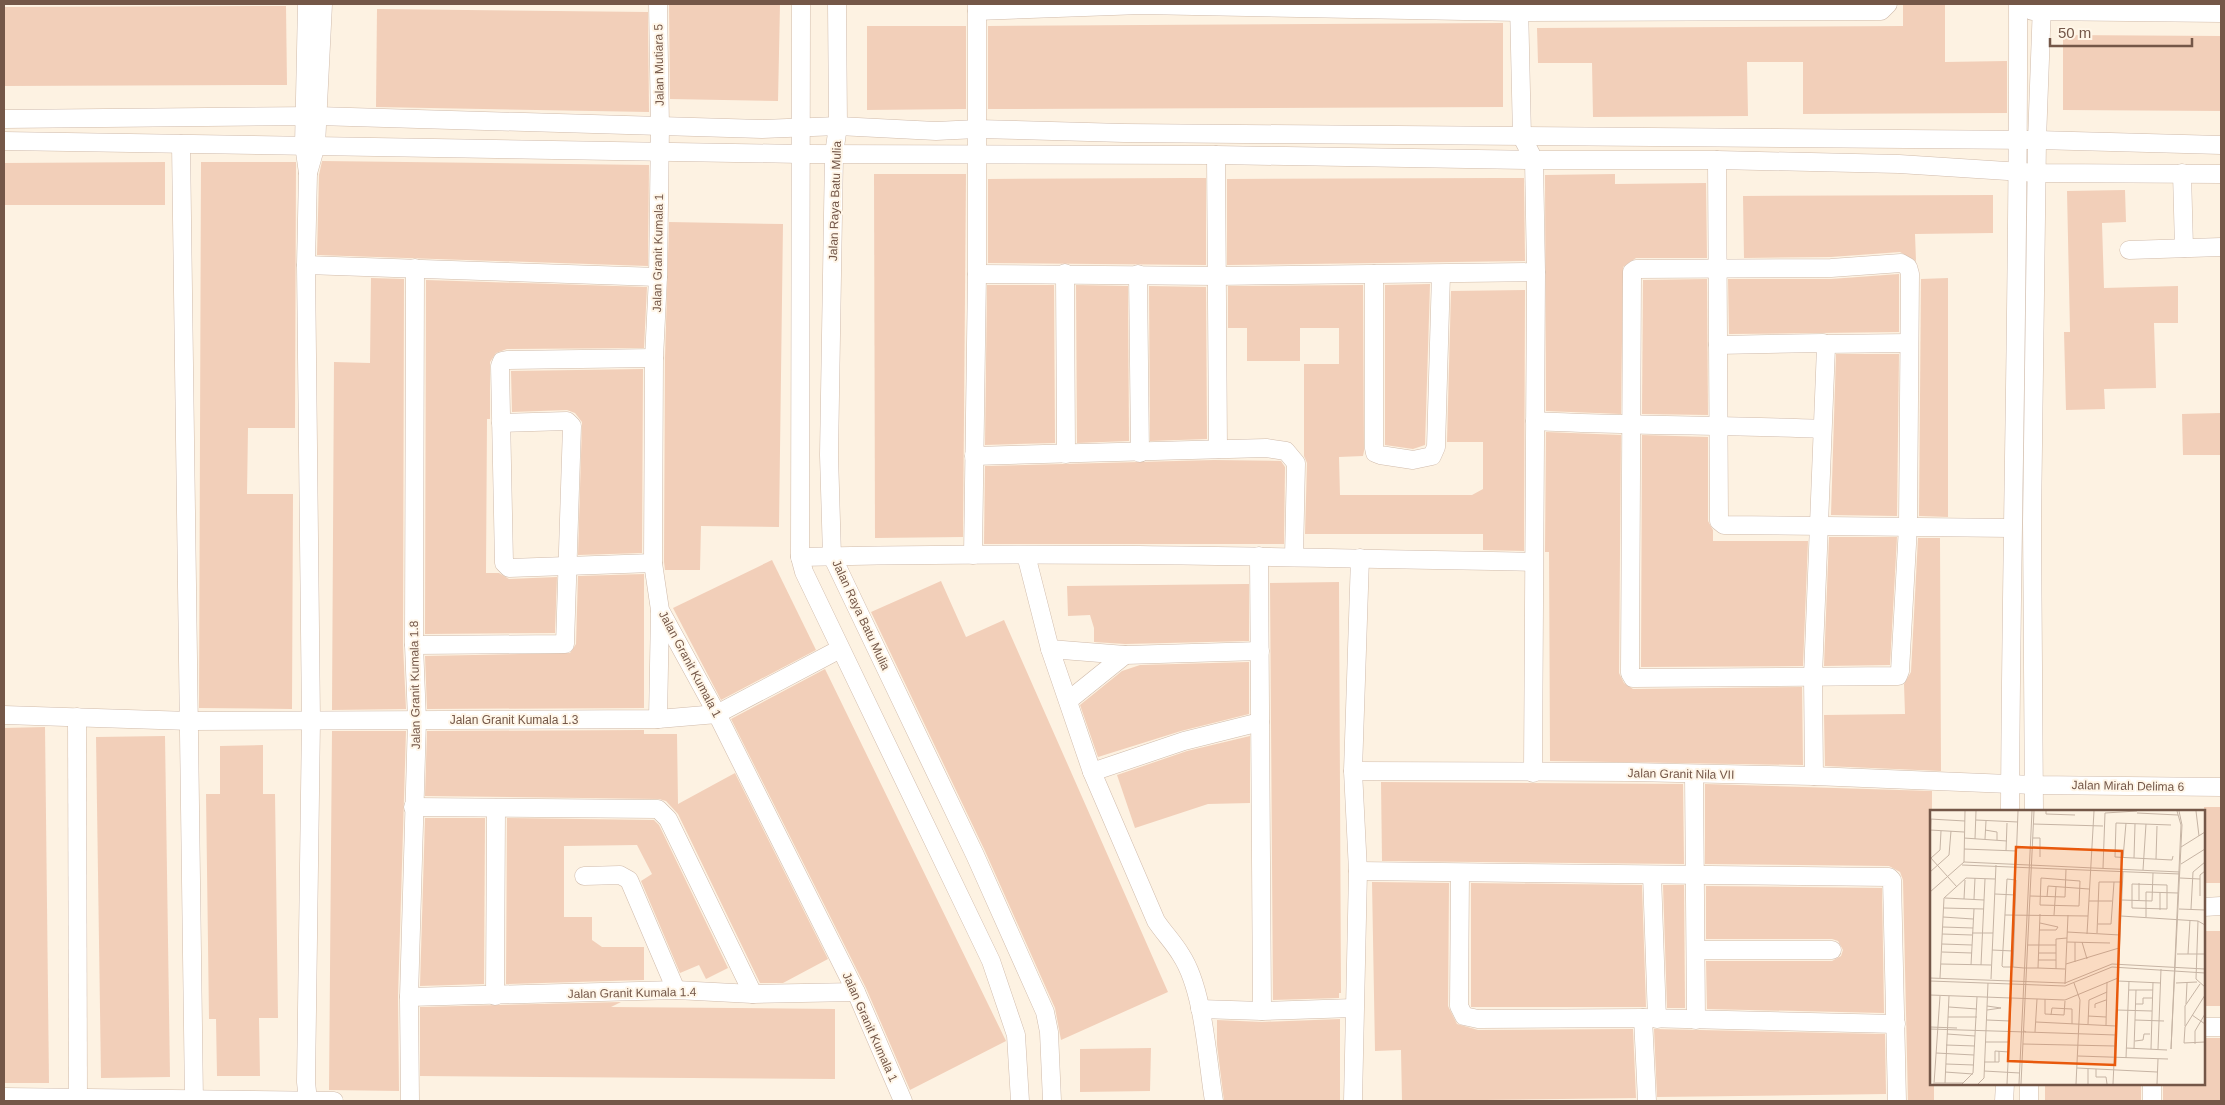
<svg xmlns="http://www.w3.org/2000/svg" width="2225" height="1105" viewBox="0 0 2225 1105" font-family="Arial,sans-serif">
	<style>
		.building { fill: #f2cfb9 }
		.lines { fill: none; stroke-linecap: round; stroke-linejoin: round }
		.street-casing { stroke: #d0bbab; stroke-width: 19 }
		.street { stroke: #fff; stroke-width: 18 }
		.labels { text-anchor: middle; stroke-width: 4; stroke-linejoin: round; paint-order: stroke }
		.street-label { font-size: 12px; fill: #745748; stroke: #fff6e8 }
		.inset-road { fill: none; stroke: #c6b4a4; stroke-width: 1 }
		.view { fill: #e8590c; fill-opacity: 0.15; stroke: #e8590c; stroke-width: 2.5 }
		.inset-edge { fill: none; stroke: #745748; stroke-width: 2.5 }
	</style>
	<rect width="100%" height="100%" fill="#fdf2e2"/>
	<!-- building -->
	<g class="building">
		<polygon points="669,4 780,4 778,101 670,99"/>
		<polygon points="1903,4 1945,4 1945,62 2007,61 2007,113 1803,114 1803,62 1747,62 1748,116 1593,117 1592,63 1538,63 1537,28 1903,26"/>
		<polygon points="286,6 287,85 4,86 4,7"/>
		<polygon points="377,9 648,12 649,112 376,107"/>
		<polygon points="1503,23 1503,107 988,109 988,26"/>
		<polygon points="867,26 966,26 966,109 867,110"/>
		<polygon points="2063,35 2221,36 2221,111 2063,110"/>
		<polygon points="322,161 649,165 648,266 317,255 319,175"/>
		<polygon points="165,162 165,205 4,205 4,163"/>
		<polygon points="201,162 296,162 295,428 248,428 247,494 293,494 292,709 199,708"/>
		<polygon points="874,174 966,174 963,537 875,538"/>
		<polygon points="1615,174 1615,184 1706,183 1707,258 1636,258 1623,267 1621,414 1546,411 1545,175"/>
		<polygon points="1186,178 1206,178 1206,265 988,263 988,179"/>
		<polygon points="1498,178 1524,178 1525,261 1227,265 1227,179"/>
		<polygon points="2125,190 2126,222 2102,223 2104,288 2178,286 2178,323 2154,323 2156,388 2104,389 2105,409 2066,410 2064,332 2070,332 2067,191"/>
		<polygon points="1993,195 1993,233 1915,234 1916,261 1900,252 1831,257 1744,258 1743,196"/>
		<polygon points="669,222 783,224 779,527 701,526 700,570 665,570 664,562 665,358"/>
		<polygon points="1899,274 1899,332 1729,334 1728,279 1831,279"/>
		<polygon points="371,278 404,279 403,645 406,709 332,710 334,362 370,363"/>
		<polygon points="1948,278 1948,517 1919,516 1921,279"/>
		<polygon points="1707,279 1708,415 1642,414 1643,280"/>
		<polygon points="426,280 647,287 644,348 507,349 496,353 490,362 490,419 487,419 486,573 499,573 509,579 557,577 555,633 425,634"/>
		<polygon points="1430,284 1425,445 1413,449 1385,445 1385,285"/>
		<polygon points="987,285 1054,285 1055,443 985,445"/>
		<polygon points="1076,285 1128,286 1129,441 1077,443"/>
		<polygon points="1363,285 1364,451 1363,456 1339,457 1340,495 1472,495 1483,489 1483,442 1447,442 1451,291 1525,290 1524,551 1483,550 1483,534 1305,534 1307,463 1304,456 1304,364 1339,364 1339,328 1300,328 1300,361 1247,361 1247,328 1228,328 1228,286"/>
		<polygon points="1149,286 1206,287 1207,439 1150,441"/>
		<polygon points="1836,354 1899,354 1897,516 1831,515"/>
		<polygon points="643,369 642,553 578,555 582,422 575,413 567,410 512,412 511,371"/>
		<polygon points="2221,413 2221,455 2183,455 2182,414"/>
		<polygon points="1546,432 1621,435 1619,673 1624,683 1633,689 1802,687 1803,765 1550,761 1549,552 1545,552"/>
		<polygon points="1642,435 1708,437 1708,521 1713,530 1713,541 1808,541 1803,666 1641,667"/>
		<polygon points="1214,460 1281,461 1285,467 1284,544 984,544 985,466"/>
		<polygon points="1829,537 1897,537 1890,665 1824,666"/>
		<polygon points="1918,538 1940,538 1941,771 1825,766 1824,715 1905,714 1904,684 1911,672"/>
		<polygon points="772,560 816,650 721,700 673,608"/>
		<polygon points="644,574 644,708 427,709 425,656 570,653 576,644 578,576"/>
		<polygon points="941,581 966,637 1004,620 1168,992 1061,1040 1055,1008 985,851 871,612"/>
		<polygon points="1339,582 1341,993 1339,993 1339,998 1273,1000 1270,583"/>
		<polygon points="1245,584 1249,584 1249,641 1125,644 1094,642 1094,628 1090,615 1068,616 1067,586"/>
		<polygon points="1249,662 1249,714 1181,731 1098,757 1080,705 1122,671 1140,665"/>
		<polygon points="825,669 1006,1041 910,1090 866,988 731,719"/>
		<polygon points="45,727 49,1083 4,1083 4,728"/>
		<polygon points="644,730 644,734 677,734 678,804 735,773 828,959 783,983 760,983 678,814 666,801 659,799 425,796 427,731"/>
		<polygon points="332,731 406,731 398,997 399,1091 329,1090"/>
		<polygon points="165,736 170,1077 101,1078 96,737"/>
		<polygon points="1250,736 1250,803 1208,804 1135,828 1117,775 1187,751"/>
		<polygon points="263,745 263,794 275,794 278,1018 259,1018 260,1076 217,1076 216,1019 209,1019 206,794 220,794 220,746"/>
		<polygon points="1381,782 1683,784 1684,864 1382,861"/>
		<polygon points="1705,784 1932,791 1931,1084 1934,1084 1934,1101 1908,1101 1903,880 1900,872 1889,866 1705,864"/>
		<rect x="2204" y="807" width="17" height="76"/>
		<polygon points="425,818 485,818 484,984 420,986"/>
		<polygon points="507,818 654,820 659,825 728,968 706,979 699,965 680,973 641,881 652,874 637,845 564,846 564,917 592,917 592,940 602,947 644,947 644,980 506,984"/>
		<polygon points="1372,882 1449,883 1448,1006 1457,1024 1478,1030 1633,1029 1636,1098 1402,1101 1401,1050 1375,1051"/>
		<polygon points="1471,883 1642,885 1646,1007 1471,1007"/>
		<polygon points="1663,885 1684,885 1685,1008 1667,1008"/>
		<polygon points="1706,886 1882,888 1884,1013 1707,1009 1706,961 1832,961 1841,956 1843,950 1838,941 1832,939 1706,939"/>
		<rect x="2204" y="931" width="17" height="75"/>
		<polygon points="621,1002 611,1007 835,1009 835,1079 420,1076 420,1007"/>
		<polygon points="1340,1019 1340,1101 1224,1101 1217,1045 1217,1020 1262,1022"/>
		<polygon points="1654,1029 1885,1034 1886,1094 1657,1097"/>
		<polygon points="2204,1038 2221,1038 2221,1101 2163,1101 2163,1084 2204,1084"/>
		<polygon points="1151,1048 1150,1091 1080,1092 1080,1049"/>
		<rect x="2045" y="1084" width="96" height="17"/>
	</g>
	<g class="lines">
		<defs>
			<g id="street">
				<polyline points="307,4 304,145 308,173 316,145 323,4"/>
				<polyline points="658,4 660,127 658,277 654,358 653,563 660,610 717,714 856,992 903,1101"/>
				<polyline points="801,4 800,557 804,572 991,961 1016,1035 1020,1101"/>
				<polyline points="837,4 838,126 834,154 829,455 832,556 975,855 1045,1012 1049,1032 1052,1101"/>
				<polyline points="1519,4 1522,137 1534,160 1536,272 1533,773"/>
				<polyline points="977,11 1141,5 1519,12 1881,11 1888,4"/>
				<polyline points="2032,11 2221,13"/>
				<polyline points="4,119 317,116 762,129 838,126 936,131 977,129 1124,133 2037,140 2221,145"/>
				<polyline points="4,141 801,154 1216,155 1534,160 1717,160 1899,164 2038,173 2221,174"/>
				<polyline points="181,144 194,1101"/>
				<polyline points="1216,155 1218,449"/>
				<polyline points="1717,160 1719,521 1724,525 2012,528"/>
				<polyline points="2182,173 2184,248"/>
				<polyline points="2129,250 2221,247"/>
				<polygon points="1901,263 1908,267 1910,274 1908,526 1900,671 1898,676 1633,678 1630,673 1632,272 1636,269 1831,268"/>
				<polyline points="306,265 658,277"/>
				<polyline points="1065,273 1066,454"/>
				<polyline points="977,274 1217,276 1536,272"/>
				<polyline points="1138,274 1140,453"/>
				<polyline points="1374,274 1374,448 1375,453 1380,455 1413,460 1432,456 1436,447 1441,274"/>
				<polyline points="1824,344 1909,343"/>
				<polyline points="1718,345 1823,343 1826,347 1813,676 1814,776"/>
				<path d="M 1535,421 C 1631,426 1726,425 1822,429"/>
				<polyline points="974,456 1266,448 1286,451 1296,463 1294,557"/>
				<polyline points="973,555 977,274 977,4"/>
				<path d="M 1026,555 L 1050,649 L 1092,772 L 1156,921 C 1164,933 1174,943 1181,955 C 1204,990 1207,1059 1214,1101"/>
				<polyline points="1259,556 1262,1011"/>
				<path d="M 800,557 C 1044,551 1289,557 1533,562"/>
				<polyline points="653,563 509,568 504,563 500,366 502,361 507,360 654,358"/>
				<polyline points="414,645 565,644 572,426 567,421 501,423"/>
				<polyline points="1050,649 1125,655 1260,651"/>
				<polyline points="1069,700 1125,655"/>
				<polyline points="4,715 190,721 658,719 717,714 840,649"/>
				<polyline points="77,717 78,1101"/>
				<polyline points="658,719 660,612"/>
				<polyline points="1353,771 1631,772 1814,776 2034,785 2221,787"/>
				<polyline points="1092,772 1184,741 1260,722"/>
				<polyline points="1694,774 1696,1020"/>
				<polyline points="413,807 658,809 668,819 753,994"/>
				<path d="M 2010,811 C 2011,542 2019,273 2018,4"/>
				<polyline points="2034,811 2032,522 2037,140 2042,4"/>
				<polyline points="1358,871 1889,877 1892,880 1897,1101"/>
				<polyline points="1460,873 1459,1006 1464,1016 1478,1019 1643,1018 1896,1024"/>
				<polyline points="1652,875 1657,1019"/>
				<polyline points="584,876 620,875 629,880 676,990"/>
				<polyline points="2204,907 2221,906"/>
				<polyline points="1696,950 1832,950"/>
				<polyline points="495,996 496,808"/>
				<polyline points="409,997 676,990 753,994 856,992"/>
				<polyline points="1200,1009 1262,1011 1354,1008"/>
				<polyline points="1643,1018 1647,1101"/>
				<polyline points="2204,1027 2221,1027"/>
				<polyline points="4,1097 334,1101"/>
				<polyline points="308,1101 306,1082 311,721 306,265 308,173"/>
				<polyline points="410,1101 409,997 417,720 414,645 415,268"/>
				<polyline points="1353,1101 1358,871 1353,771 1360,558"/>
				<polyline points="2004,1101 2005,1084"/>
				<polyline points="2029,1101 2029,1084"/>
				<polyline points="2152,1101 2152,1084"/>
			</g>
		</defs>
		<!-- street casing -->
		<use href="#street" class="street-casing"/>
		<!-- street -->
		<use href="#street" class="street"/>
	</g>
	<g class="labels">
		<!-- street labels -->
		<g class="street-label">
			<text transform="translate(659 65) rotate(-91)" y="4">Jalan Mutiara 5</text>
			<text transform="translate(835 201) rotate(-88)" y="4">Jalan Raya Batu Mulia</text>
			<text transform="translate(658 253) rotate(-89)" y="4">Jalan Granit Kumala 1</text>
			<text transform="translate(861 615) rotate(65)" y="4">Jalan Raya Batu Mulia</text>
			<text transform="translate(690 664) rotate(62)" y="4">Jalan Granit Kumala 1</text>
			<text transform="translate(415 685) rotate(-91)" y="4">Jalan Granit Kumala 1.8</text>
			<text x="514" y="724">Jalan Granit Kumala 1.3</text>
			<text transform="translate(1681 774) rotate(1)" y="4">Jalan Granit Nila VII</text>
			<text transform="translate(2128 786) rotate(1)" y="4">Jalan Mirah Delima 6</text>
			<text transform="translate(632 993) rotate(-1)" y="4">Jalan Granit Kumala 1.4</text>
			<text transform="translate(870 1027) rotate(66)" y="4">Jalan Granit Kumala 1</text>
		</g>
	</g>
	<!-- overview -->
	<g transform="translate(1930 810)">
		<rect width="275" height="275" fill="#fdf2e2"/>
		<path class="inset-road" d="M 116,1 L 116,4 L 145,5M 247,1 L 251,15 L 241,239 L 252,15 L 249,1M 266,1 L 269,26M 207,3 L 248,5M 0,9 L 35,11M 46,10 L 88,12M 103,14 L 173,16M 241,15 L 186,13 L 185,47 L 242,50 L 243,46M 0,20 L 34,22M 55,20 L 67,22 L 67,30M 34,28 L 77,31M 103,28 L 110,28 L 110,47M 45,29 L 46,1M 55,29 L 56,11M 0,35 L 1,9M 251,37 L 275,22M 34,39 L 87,41M 76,41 L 77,13M 0,47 L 27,77M 1,48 L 10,40 L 11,21M 193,48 L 196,13M 204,48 L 205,14M 226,49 L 227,16M 34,52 L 35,1M 86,54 L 88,1M 251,54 L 275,39M 32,55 L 250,64M 173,58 L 175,3 L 207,1M 213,60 L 216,14M 0,62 L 19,45 L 21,21M 111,68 L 150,71 L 149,96 L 110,95 ZM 250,68 L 270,69M 202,74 L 237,75 L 237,99 L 202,98 ZM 0,82 L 34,52 L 250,62M 65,84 L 86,85M 100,86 L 135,87 L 136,59M 270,86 L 270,65 L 275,61M 117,87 L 118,76 L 159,79M 15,88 L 54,90M 34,89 L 35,70M 44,89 L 45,68M 192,90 L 222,91 L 223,63M 209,90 L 209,73M 159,91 L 182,91M 14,98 L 54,99M 249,99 L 275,100M 261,99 L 263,62 L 275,52M 230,100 L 230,82M 75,105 L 158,106M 124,105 L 126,77M 191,106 L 268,111 L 275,115M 13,107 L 43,109M 216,107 L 216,82 L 248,83M 268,111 L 266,169 L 275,177M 168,114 L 181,114 L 184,72M 13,117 L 43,118M 109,120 L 126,120 L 128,117 L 110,113M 137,122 L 190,125M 42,123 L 63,123M 167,123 L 169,72 L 193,72M 12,124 L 42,125M 157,124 L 164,1M 137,132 L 180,133M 152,132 L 157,149M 12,134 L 42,135M 97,135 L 126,135M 62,140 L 83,141M 12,142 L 42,143M 109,143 L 126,143M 247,144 L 275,144M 258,144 L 260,110M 108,150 L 126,150M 145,152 L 145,132M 11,154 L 61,155M 136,154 L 189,138M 41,155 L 44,99M 51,155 L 55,69M 83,157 L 86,70 L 77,69 L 72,156 L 73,157 L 83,157 L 94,158 L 108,158 L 135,159M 108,158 L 110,104M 126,159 L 126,129 L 137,128M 0,168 L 135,173 L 182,154 L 275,159M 10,168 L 14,88 L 36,68 L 65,69M 61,169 L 66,55M 0,171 L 135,176 L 182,157 L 275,163M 188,171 L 231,173M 144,173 L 150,190 L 146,274M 246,173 L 267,172M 135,174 L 138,105M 199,180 L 223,180M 0,185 L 135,190 L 188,168M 275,185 L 255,217 L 254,233 L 275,232M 115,189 L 115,204 L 134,205 L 135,191M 206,194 L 213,194 L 213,188 L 222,188M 256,194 L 257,173M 19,197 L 47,199M 165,198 L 165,194 L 176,190M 57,200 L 71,198 L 57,196M 187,200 L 222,201M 121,205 L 122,198 L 142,199 L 142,214M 262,205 L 275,214M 158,206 L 176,207M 18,207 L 47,207M 57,210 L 80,211M 205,210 L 234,211M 106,212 L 186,216M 158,214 L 159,190 L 177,182M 176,215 L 177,172M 255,216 L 255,196 L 270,174M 0,217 L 27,218M 0,219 L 96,222 L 94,221M 96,222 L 186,225M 105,222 L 107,189M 17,224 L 45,226M 205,231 L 213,230 L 214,224 L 220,224M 55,232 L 79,232M 93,234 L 185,236M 265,234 L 265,221 L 275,204M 16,235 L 45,236M 196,238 L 237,240M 204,239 L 206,180M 221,239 L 223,172M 228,239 L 231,159M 6,243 L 44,245M 148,246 L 238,249M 196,248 L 199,171M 54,252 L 69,252 L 69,241M 65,252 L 65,241 L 79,242M 16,254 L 44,255M 147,258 L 227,262M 158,258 L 158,274M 166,259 L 166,267 L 176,267 L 177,274M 54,261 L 90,263M 15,262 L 43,264M 5,273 L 33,273M 15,273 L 19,186M 4,274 L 10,186M 32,274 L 43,263 L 47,187M 48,274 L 54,268 L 58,173M 77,274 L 81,188M 89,274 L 102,1M 91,274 L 104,1M 183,274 L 193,62M 227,274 L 228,249"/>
		<path class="view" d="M 86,37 L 192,41 L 185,255 L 78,251 Z"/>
		<rect width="275" height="275" class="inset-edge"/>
	</g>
	<!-- border -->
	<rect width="2225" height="1105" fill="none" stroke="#745748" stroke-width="10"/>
	<!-- scale -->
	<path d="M2050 38v8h142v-8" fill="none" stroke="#745748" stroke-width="2.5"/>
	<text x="2058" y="38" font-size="15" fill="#745748" stroke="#fff6e8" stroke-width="4" paint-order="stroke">50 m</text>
</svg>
